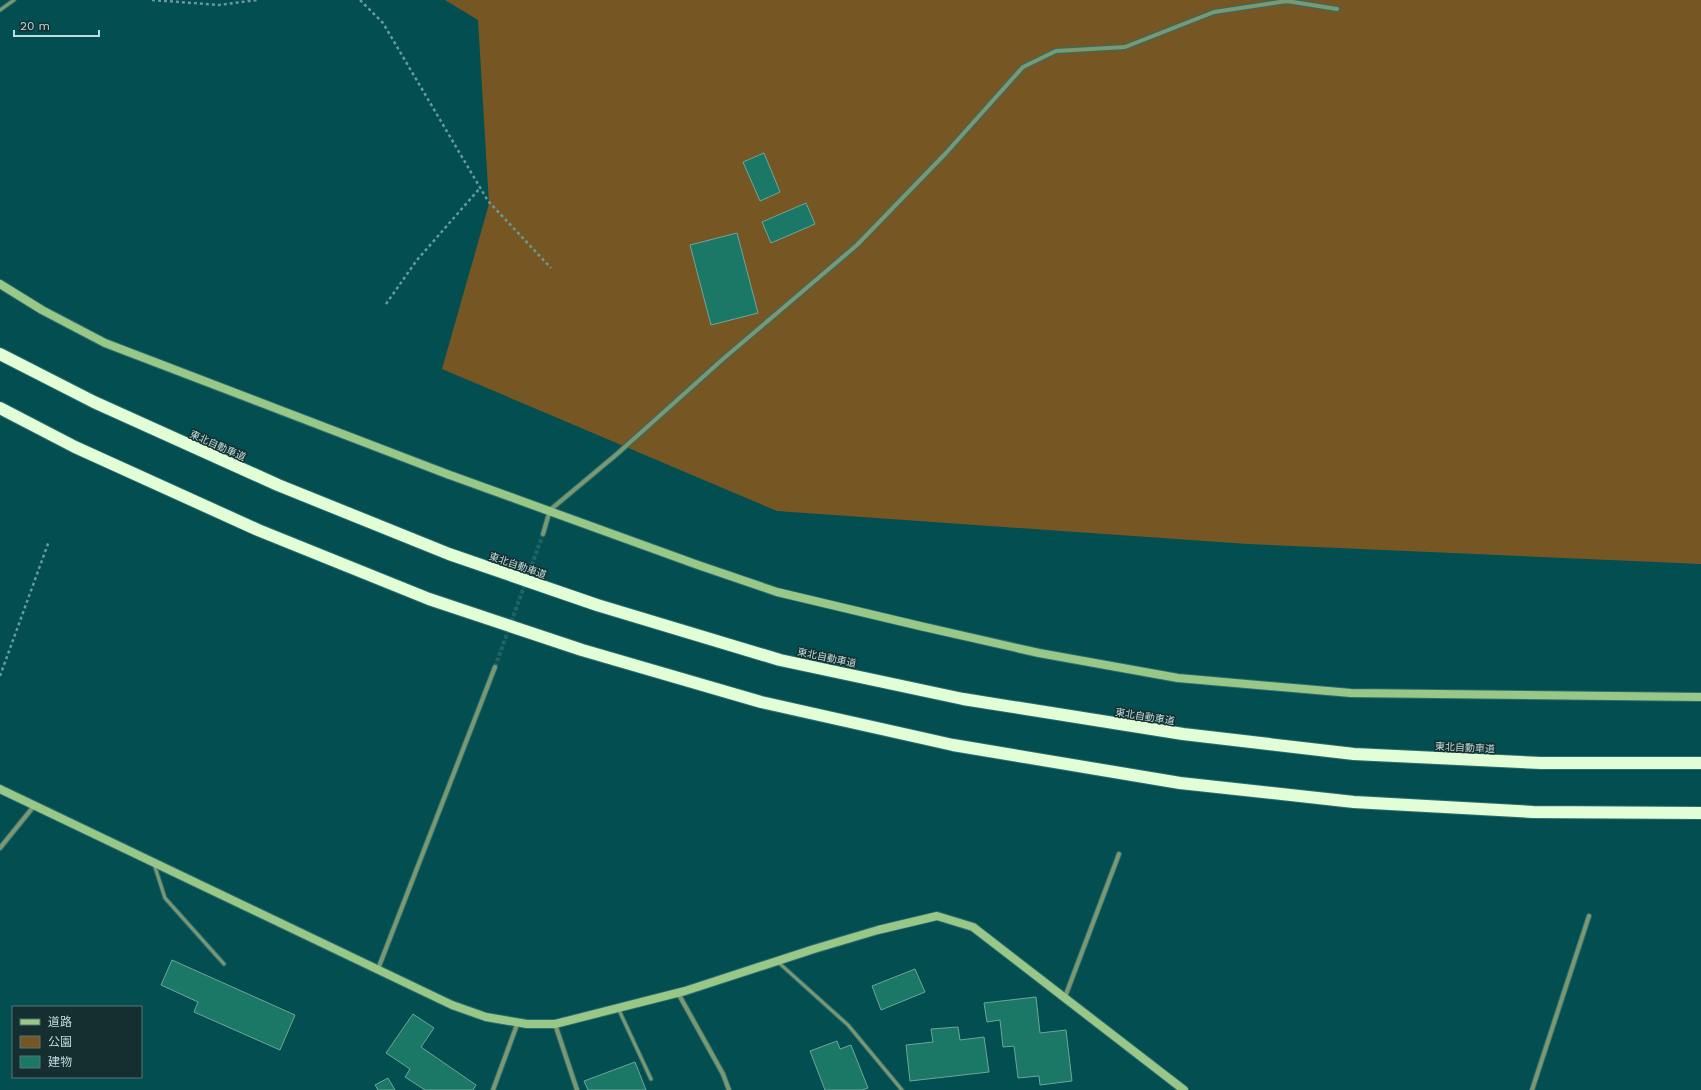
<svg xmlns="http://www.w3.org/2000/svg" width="1701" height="1090" viewBox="0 0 1701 1090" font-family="'Work Sans','Noto Sans JP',sans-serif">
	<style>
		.green { fill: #765724 }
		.building { fill: #1b7766; stroke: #6da798 }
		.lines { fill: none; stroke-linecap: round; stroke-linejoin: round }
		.street-tunnel { stroke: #1f6365; stroke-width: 4; stroke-dasharray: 4 2; stroke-linecap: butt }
		.lane-casing { stroke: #2c6d6f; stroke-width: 5 }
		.street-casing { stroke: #2c6d6f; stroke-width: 6 }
		.secondary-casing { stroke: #2c6d6f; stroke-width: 10 }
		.highway-casing { stroke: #2c6d6f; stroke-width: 14 }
		.path { stroke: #679a9b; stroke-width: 2.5; stroke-dasharray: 3 3; stroke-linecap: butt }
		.lane { stroke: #7b9870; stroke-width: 3 }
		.street { stroke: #7b9870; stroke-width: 4 }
		.secondary { stroke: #99c787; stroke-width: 8 }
		.highway { stroke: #e2fed7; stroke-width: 12 }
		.labels { text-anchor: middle; stroke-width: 3; stroke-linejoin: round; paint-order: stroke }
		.street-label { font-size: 10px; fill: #bedcdd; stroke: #152f30 }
	</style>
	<rect width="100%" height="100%" fill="#034e50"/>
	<!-- green -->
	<polygon class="green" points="445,0 1701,0 1701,564 1248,544 777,511 442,369 489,204 478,20"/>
	<!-- building -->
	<g class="building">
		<polygon points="764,153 780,192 760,201 743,162"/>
		<polygon points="806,203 815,224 771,243 762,222"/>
		<polygon points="737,233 758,313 711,325 690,245"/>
		<polygon points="172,960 295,1015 280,1050 194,1012 198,1002 161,985"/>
		<polygon points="915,969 925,992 881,1010 872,986"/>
		<polygon points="1036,997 1040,1033 1066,1030 1072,1081 1040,1085 1039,1076 1018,1078 1014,1046 1003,1047 1000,1020 987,1022 984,1003"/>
		<polygon points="413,1014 434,1028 421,1047 476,1085 473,1090 425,1090 405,1077 410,1069 386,1053"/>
		<polygon points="958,1027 960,1040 984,1037 989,1072 910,1081 906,1045 933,1042 931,1029"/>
		<polygon points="837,1041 840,1049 851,1045 868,1088 862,1090 825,1090 810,1051"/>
		<polygon points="635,1062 646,1090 588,1090 584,1081"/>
		<polygon points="388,1078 395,1090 378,1090 375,1085"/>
	</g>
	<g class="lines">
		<!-- street-tunnel -->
		<polyline class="street-tunnel" points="495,667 543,534"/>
		<defs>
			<g id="lane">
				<polyline points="0,10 14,0"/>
				<polyline points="154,864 165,898 224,964"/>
				<polyline points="778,962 848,1025 902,1090"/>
				<polyline points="618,1008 651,1079"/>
			</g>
			<g id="street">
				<polyline points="543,534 550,510 617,454 723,359 857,245 946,153 1023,67 1056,51 1125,47 1214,12 1287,1 1337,9"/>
				<polyline points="0,848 34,806"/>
				<polyline points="378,969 495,667"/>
				<polyline points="678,993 723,1074 729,1090"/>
				<polyline points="1065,997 1119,854"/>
				<polyline points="555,1024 577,1090"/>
				<polyline points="493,1090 518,1022"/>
				<polyline points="1532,1090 1589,916"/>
			</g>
			<g id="secondary">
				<polyline points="0,284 42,310 105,343 447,474 698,565 777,592 920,626 1039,653 1178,678 1351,693 1701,697"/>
				<polyline points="0,789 452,1005 486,1017 527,1024 555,1024 685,991 814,949 878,930 937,916 973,927 1184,1090"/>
			</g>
			<g id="highway">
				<polyline points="0,354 94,402 278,485 449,554 597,605 780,660 963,699 1183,734 1354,754 1541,763 1701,763"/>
				<polyline points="0,408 75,447 258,530 429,599 582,650 761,702 953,745 1180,783 1354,802 1533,812 1701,813"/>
			</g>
		</defs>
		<!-- lane casing -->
		<use href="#lane" class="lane-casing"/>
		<!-- street casing -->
		<use href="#street" class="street-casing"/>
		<!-- secondary casing -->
		<use href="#secondary" class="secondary-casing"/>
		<!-- highway casing -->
		<use href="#highway" class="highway-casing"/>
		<!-- path -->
		<g class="path">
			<polyline points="152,0 219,5 257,0"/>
			<polyline points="360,0 383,23 488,201 551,268"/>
			<polyline points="386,304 417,260 480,188"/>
			<polyline points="0,676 49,541"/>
		</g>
		<!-- lane -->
		<use href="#lane" class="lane"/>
		<!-- street -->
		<use href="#street" class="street"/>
		<!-- secondary -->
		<use href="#secondary" class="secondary"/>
		<!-- highway -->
		<use href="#highway" class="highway"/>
	</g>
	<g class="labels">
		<!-- street labels -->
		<g class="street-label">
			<text transform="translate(218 445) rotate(24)" y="4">東北自動車道</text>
			<text transform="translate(518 565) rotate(19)" y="4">東北自動車道</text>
			<text transform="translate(827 657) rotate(12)" y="4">東北自動車道</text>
			<text transform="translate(1145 716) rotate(9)" y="4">東北自動車道</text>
			<text transform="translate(1465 747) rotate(3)" y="4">東北自動車道</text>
		</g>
	</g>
	<!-- legend -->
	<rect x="12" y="1006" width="130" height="72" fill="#152f30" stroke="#597475"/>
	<rect x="20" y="1019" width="20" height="6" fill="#99c787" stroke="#597475"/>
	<text x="48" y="1026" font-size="12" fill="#bedcdd">道路</text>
	<rect x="20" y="1036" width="20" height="12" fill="#765724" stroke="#597475"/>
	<text x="48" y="1046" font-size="12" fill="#bedcdd">公園</text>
	<rect x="20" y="1056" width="20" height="12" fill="#1b7766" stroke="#597475"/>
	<text x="48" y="1066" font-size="12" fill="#bedcdd">建物</text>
	<!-- scale -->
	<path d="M14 30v6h85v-6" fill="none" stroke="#bedcdd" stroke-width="2"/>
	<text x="20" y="30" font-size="12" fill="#bedcdd" stroke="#152f30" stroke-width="3" paint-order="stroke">20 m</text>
</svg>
